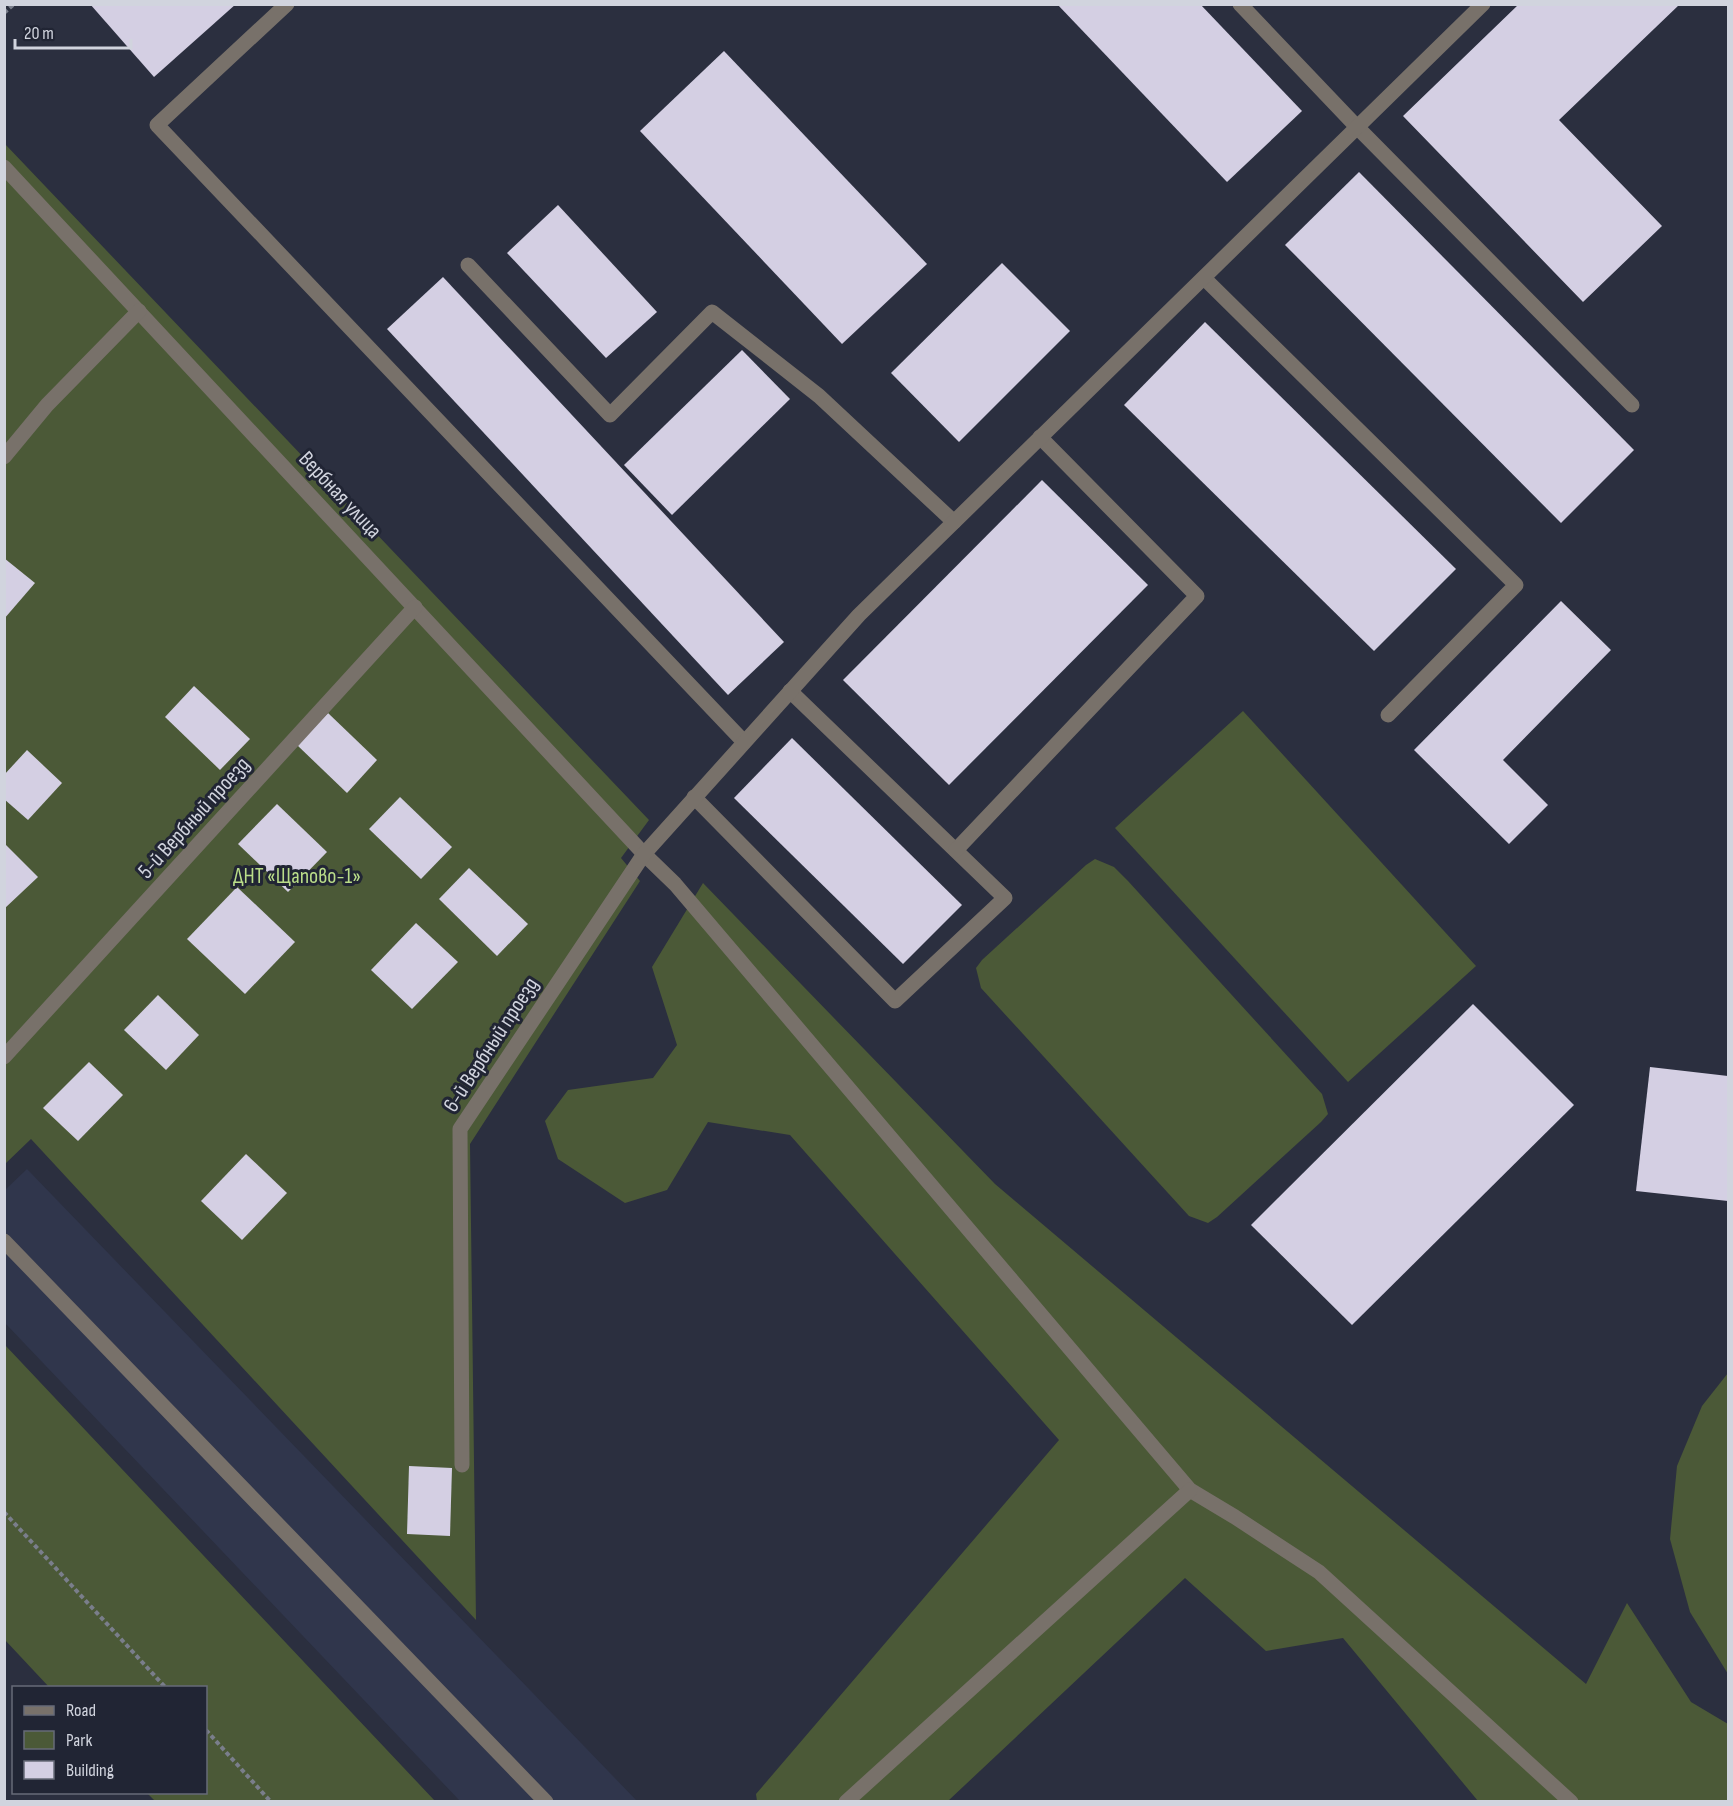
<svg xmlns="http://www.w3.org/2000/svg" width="1733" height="1806" viewBox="0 0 1733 1806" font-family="'Sofia Sans Condensed',sans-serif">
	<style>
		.built { fill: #30364c }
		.green { fill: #4b5937 }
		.building { fill: #d4cfe3 }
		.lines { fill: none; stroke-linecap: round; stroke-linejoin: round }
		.path { stroke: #7a7e8b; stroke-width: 4; stroke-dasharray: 4.5 3; stroke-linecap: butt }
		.minor { stroke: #78716a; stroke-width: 15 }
		.labels { text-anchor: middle; stroke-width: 6; stroke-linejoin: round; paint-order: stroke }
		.street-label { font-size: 22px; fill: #d1d4de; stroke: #212534 }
		.park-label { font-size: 22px; fill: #badd89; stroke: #212534 }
	</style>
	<rect width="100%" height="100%" fill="#2b2f3f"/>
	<!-- built -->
	<polygon class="built" points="27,1169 637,1801 460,1801 5,1323 5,1190"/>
	<!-- green -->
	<g class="green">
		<polygon points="5,144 649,820 621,858 640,881 470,1144 476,1620 31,1139 5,1164"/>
		<polygon points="1243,711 1476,966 1348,1082 1115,828"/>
		<polygon points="1095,859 1114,867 1128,881 1322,1094 1328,1114 1321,1122 1217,1217 1208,1223 1189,1216 981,988 976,968 982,960 1086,865"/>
		<polygon points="703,883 995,1184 1586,1684 1627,1603 1691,1702 1728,1724 1728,1801 1478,1801 1343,1638 1266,1651 1185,1578 948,1801 757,1801 756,1794 1059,1440 790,1135 708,1122 667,1190 625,1203 558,1159 545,1121 568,1090 653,1078 677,1045 652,967"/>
		<polygon points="5,1345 435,1801 155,1801 147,1793 206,1792 206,1688 49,1687 5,1640"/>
		<polygon points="1728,1373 1728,1674 1690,1612 1670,1539 1677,1466 1702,1406"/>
	</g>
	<!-- building -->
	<g class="building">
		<polygon points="90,4 236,4 154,77"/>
		<polygon points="1057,4 1200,4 1302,111 1227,182"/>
		<polygon points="1518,5 1679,5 1559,120 1662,226 1583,302 1403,116"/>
		<polygon points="724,51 927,264 842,344 640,131"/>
		<polygon points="1359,172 1634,450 1561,523 1285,245"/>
		<polygon points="558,205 657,312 606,358 507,253"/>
		<polygon points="1002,263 1070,331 959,442 891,373"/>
		<polygon points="443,277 784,642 728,695 387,329"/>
		<polygon points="1205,322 1456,569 1374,651 1124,405"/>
		<polygon points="742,350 790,399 672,515 624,465"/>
		<polygon points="1042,480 1148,585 949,785 843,680"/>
		<polygon points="4,558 35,583 4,619"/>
		<polygon points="1561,601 1611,650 1503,760 1548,805 1509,844 1414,750"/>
		<polygon points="194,686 250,739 220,770 165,717"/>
		<polygon points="328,713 377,760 347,793 297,745"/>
		<polygon points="792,738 962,905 903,964 734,798"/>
		<polygon points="27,750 62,783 28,820 4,799 4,775"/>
		<polygon points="400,797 452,847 421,879 369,829"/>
		<polygon points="277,804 327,852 288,892 238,844"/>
		<polygon points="4,843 38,877 4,909"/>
		<polygon points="469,868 528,924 497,956 439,899"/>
		<polygon points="237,887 295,942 245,994 187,939"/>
		<polygon points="416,923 458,962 412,1009 371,970"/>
		<polygon points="158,995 199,1035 166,1070 124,1030"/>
		<polygon points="1473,1004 1574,1105 1352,1325 1251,1225"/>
		<polygon points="89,1062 123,1095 78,1141 43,1108"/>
		<polygon points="1650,1067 1728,1076 1728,1201 1636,1191"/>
		<polygon points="246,1154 287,1193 242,1240 201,1201"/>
		<polygon points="409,1466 452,1468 450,1536 407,1534"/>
	</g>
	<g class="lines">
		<!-- path -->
		<g class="path">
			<polyline points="4,13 14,4"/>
			<polyline points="4,1512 166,1688"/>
			<polyline points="206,1730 271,1802"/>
		</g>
		<!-- minor -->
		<g class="minor">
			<polyline points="287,4 157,125 744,742"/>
			<polyline points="1240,4 1357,127 1632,405"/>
			<polyline points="4,167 644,854 675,884 1190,1490 1235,1517 1319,1572 1571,1802"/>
			<polyline points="468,265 610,415 712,312 819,396 954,522"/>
			<polyline points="1204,278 1516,585 1388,715"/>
			<polyline points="4,457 47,405 139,311"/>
			<polyline points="694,797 895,1001 1005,898 790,691"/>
			<polyline points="956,850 1197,596 1040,437"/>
			<polyline points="4,1057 415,607"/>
			<polyline points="4,1241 546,1802"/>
			<polyline points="462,1465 460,1129 644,854 859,615 1483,4"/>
			<polyline points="846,1802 1190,1490"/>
		</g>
	</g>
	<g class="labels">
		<!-- street labels -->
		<g class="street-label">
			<text transform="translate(341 494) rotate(47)" y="8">Вербная улица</text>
			<text transform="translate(193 817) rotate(-48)" y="8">5-й Вербный проезд</text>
			<text transform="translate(490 1044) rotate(-57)" y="8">6-й Вербный проезд</text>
		</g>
		<!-- park labels -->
		<g class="park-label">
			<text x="297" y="883">ДНТ «Щапово-1»</text>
		</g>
	</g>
	<!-- border -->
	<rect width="1733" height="1806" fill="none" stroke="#d1d4de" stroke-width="12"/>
	<!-- legend -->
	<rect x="12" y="1686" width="195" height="108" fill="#212534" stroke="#676b78" stroke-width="1.5"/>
	<rect x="24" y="1706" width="30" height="9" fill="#78716a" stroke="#676b78" stroke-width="1.5"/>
	<text x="66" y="1716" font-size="18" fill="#d1d4de">Road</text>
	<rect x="24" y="1731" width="30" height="18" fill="#4b5937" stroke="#676b78" stroke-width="1.5"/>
	<text x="66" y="1746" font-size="18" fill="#d1d4de">Park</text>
	<rect x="24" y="1761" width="30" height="18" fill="#d4cfe3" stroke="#676b78" stroke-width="1.5"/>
	<text x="66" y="1776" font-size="18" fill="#d1d4de">Building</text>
	<!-- scale -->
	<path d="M15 39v9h116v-9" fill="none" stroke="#d1d4de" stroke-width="3"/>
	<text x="24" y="39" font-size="18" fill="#d1d4de" stroke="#212534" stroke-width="4.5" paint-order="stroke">20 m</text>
</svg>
